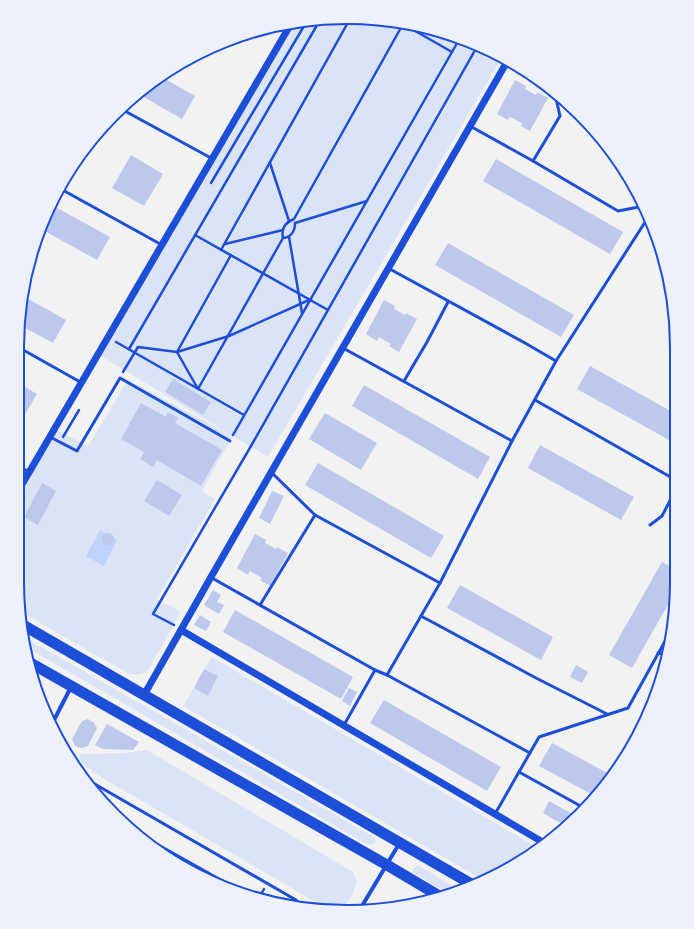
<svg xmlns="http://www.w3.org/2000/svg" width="694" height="929" viewBox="0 0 694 929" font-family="'Golos Text',sans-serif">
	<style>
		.green { fill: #dbe4f7 }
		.water { fill: #bfd3fe }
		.building { fill: #bdc9ec }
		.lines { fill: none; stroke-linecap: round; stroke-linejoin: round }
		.path { stroke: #1d4ed8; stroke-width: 2.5 }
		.service { stroke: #1d4ed8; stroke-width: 3 }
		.minor { stroke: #1d4ed8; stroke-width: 4 }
		.tertiary { stroke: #1d4ed8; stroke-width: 7 }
		.trunk { stroke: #1d4ed8; stroke-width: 11 }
		.rim { fill: none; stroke: #1d4ed8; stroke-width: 2 }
	</style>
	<rect width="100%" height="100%" fill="#f2f2f2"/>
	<!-- green -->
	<g class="green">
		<path d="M 347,17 L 411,23 L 473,42 L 502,57 L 268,457 L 233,436 L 202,491 L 215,499 L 157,599 L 181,612 L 148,670 C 142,675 137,675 129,674 L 21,612 L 17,582 L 17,502 L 57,430 L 88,446 L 128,380 L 231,435 L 101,356 L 296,22 Z"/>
		<polygon points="24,637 374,837 376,841 372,845 366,844 26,647"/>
		<polygon points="212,657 540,849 531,856 483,880 183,706 194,688 208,695 218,677 204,669"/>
		<polygon points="147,750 353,872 357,881 352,895 343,910 329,909 307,897 106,780 81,763 79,754 125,753"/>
		<polygon points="418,865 461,891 451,895 414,873 413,869"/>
	</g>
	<!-- water -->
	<polygon class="water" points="100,530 117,540 104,566 86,556"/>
	<!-- building -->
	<g class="building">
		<polygon points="416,25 437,31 448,34 444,41 416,26"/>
		<polygon points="160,76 195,96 182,119 140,95"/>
		<polygon points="515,80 526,86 525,89 536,95 537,92 548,98 530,131 521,126 522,123 510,117 508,120 497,114"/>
		<polygon points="131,155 163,174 144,206 112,188"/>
		<polygon points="496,159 623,232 610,254 483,181"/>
		<polygon points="50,204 110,237 97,260 41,229"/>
		<polygon points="448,243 574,315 561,337 435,265"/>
		<polygon points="23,296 66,320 53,343 18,324"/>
		<polygon points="384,300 395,306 394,309 405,315 406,313 417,319 399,352 389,346 391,344 379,337 377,341 366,334"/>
		<polygon points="590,366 674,413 674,435 671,441 577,389"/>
		<polygon points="173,379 211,402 203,415 165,392"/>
		<polygon points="18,383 37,394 17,428"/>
		<polygon points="364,385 490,457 478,479 352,406"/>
		<polygon points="141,403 166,417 168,412 178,418 175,423 222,450 201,486 157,460 153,467 140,459 144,452 121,439"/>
		<polygon points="325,413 377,443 361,470 309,439"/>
		<polygon points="540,445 634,497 621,520 528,468"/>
		<polygon points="318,463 444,536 431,558 305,485"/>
		<polygon points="157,480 182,495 169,516 144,501"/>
		<polygon points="42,483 56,491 38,525 24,517"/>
		<polygon points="272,491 284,496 270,524 259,518"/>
		<circle cx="108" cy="539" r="6"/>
		<polygon points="255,534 266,540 265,543 276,549 277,547 288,553 270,586 260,580 262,578 250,571 248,575 237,568"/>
		<polygon points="662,562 674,569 674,594 632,668 609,655"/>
		<polygon points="460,585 553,637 541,660 447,608"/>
		<polygon points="213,590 221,595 217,602 224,605 219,614 204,605"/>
		<polygon points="235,610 353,677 341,699 223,632"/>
		<polygon points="200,615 211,622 206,631 194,625"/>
		<polygon points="576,665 588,672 582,683 570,677"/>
		<polygon points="204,669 218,676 208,696 194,688"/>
		<polygon points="349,688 357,692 350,706 342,701"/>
		<polygon points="384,700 501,767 487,791 370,723"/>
		<polygon points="88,719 94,723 97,728 88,746 82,748 75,746 72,739 82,721"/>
		<polygon points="107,724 139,742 133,750 103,749 95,745"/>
		<polygon points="552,743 611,775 595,796 539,766"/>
		<polygon points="549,801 578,817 567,827 543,813"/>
	</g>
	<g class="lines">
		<!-- path -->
		<g class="path">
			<polyline points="270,163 289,221"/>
			<polyline points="211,183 307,21"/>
			<polyline points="295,223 367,201"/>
			<polyline points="195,235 328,310"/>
			<polyline points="289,237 302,313"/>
			<path d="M 283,238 C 292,237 295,230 295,223"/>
			<polyline points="225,244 283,230"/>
			<polyline points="221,250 351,17"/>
			<polyline points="116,342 244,415"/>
			<polyline points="129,349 320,20"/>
			<polyline points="123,372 138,347 177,352 229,336 309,300"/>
			<path d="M 198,389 L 283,238 C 281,228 285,223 294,219 L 403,24 L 452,52"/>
			<polyline points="198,389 177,352 231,255"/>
			<polyline points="233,435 460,38"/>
			<polyline points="63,437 79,410"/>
			<polyline points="174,625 153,614 251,446 478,45"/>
			<polyline points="141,835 234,887"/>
			<polyline points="259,898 264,889"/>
			<polyline points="302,903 306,905 307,907"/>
		</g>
		<!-- service -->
		<g class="service">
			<polyline points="556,94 557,103 560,116 533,161 618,211 644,206"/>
			<polyline points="123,110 211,158"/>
			<polyline points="470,126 533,161"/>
			<polyline points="59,188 162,245"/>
			<polyline points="388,268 525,343 556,361"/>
			<polyline points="18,347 82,383"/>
			<polyline points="343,348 512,441"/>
			<polyline points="404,381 427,342 448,302"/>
			<polyline points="535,400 674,479"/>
			<polyline points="50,437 77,451 120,378 230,441"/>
			<polyline points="17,465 29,472"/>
			<polyline points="271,472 315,515 440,583"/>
			<polyline points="650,525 662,516 674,493"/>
			<polyline points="212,578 375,670 387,675 530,753"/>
			<polyline points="260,605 315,515"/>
			<polyline points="421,616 536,678 607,714"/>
			<polyline points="658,653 667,655"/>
			<polyline points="387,675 440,583 512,441 556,361 649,216"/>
			<polyline points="344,725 375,670"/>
			<polyline points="519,772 586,809"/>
			<polyline points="86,779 296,900"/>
			<polyline points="495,814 539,737 628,708 674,625"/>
			<polyline points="240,891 242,892"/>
		</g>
		<!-- minor -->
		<g class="minor">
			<polyline points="52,724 71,687"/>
			<polyline points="359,911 399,844"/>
		</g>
		<!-- tertiary -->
		<g class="tertiary">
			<polyline points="17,493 292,22"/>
			<polyline points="181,630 546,844"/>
			<polyline points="144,695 211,577 508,60"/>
		</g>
		<!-- trunk -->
		<g class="trunk">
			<polyline points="23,625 473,885"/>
			<polyline points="27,661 387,865 441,897"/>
		</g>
	</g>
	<!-- crop -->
	<path d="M0 0H694V929H0ZM347 24H347A323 323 0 0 1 670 347V582A323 323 0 0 1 347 905H347A323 323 0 0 1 24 582V347A323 323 0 0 1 347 24Z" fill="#edf1fc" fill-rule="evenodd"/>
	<path class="rim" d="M347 24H347A323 323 0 0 1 670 347V582A323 323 0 0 1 347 905H347A323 323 0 0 1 24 582V347A323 323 0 0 1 347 24Z"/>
</svg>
